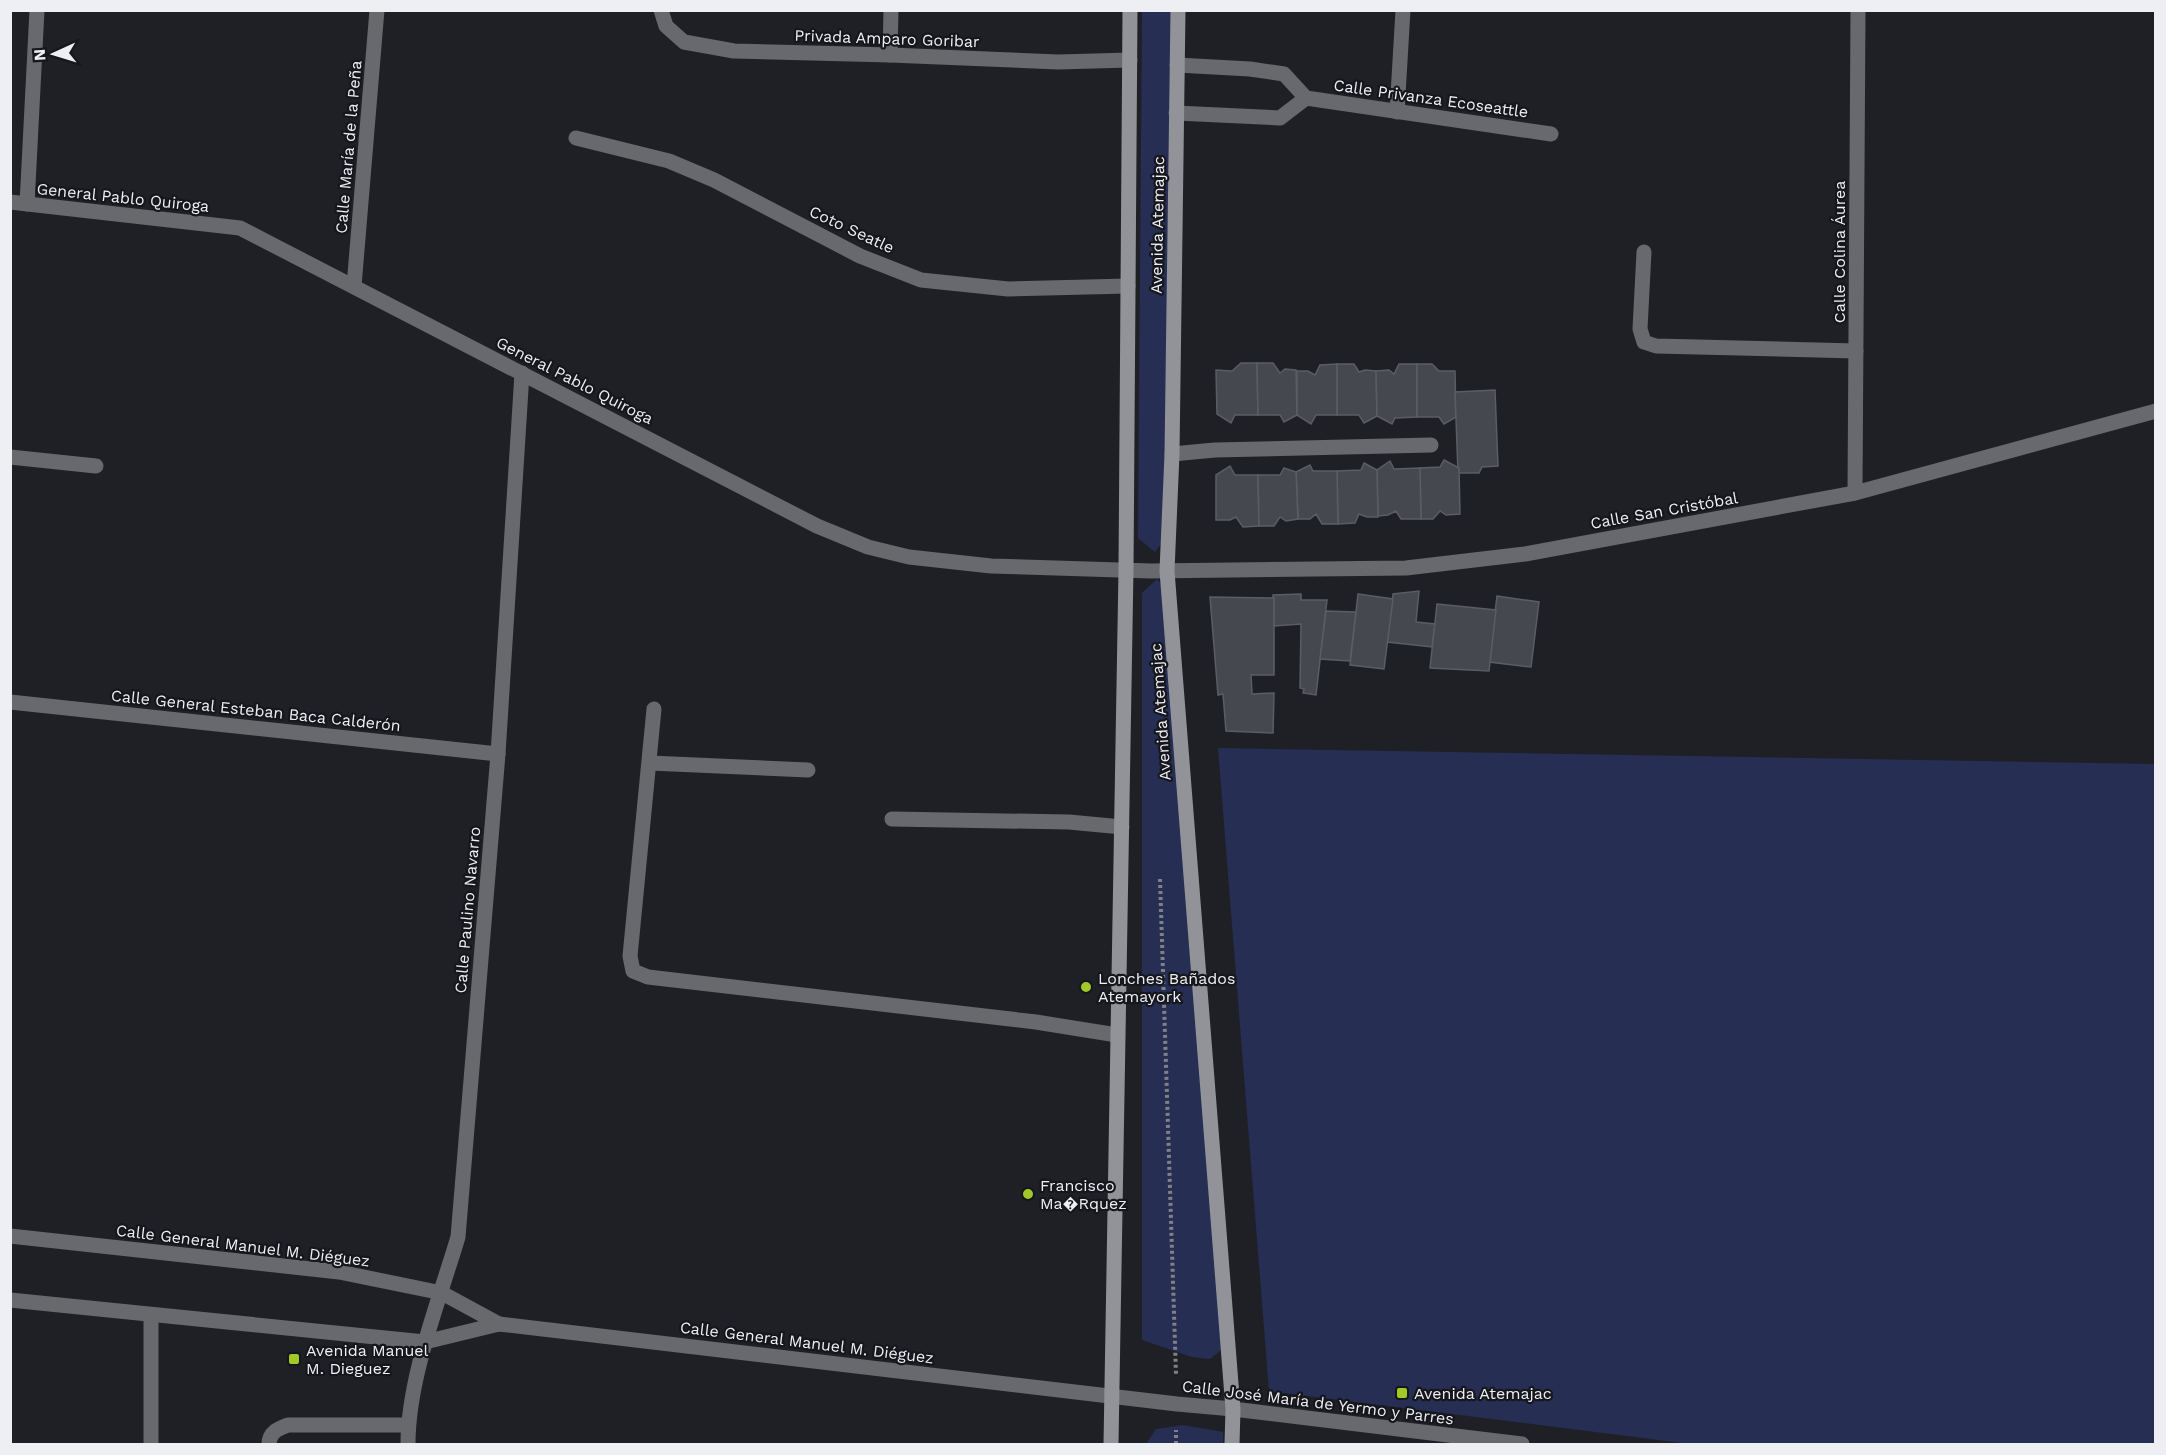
<svg xmlns="http://www.w3.org/2000/svg" width="2166" height="1455" viewBox="0 0 2166 1455" font-family="'Work Sans',sans-serif">
	<style>
		.green { fill: #262e53 }
		.building { fill: #46484f; stroke: #5b5d64; stroke-width: 1.5 }
		.lines { fill: none; stroke-linecap: round; stroke-linejoin: round }
		.path { stroke: #808186; stroke-width: 4; stroke-dasharray: 3 3; stroke-linecap: butt }
		.service { stroke: #68696c; stroke-width: 15 }
		.minor { stroke: #68696c; stroke-width: 15 }
		.secondary { stroke: #919398; stroke-width: 15 }
		.poi-dot { fill: #a2c928; stroke: #15171d; stroke-width: 2 }
		.labels { text-anchor: middle; stroke-width: 4.5; stroke-linejoin: round; paint-order: stroke }
		.street-label { font-size: 16px; fill: #eeeff3; stroke: #15171d }
		.poi-label { font-size: 16px; fill: #eeeff3; stroke: #15171d; text-anchor: start }
	</style>
	<rect width="100%" height="100%" fill="#1f2026"/>
	<!-- green -->
	<g class="green">
		<polygon points="1142,11 1174,11 1165,538 1155,552 1138,538"/>
		<polygon points="1157,579 1166,589 1224,1348 1210,1359 1192,1357 1142,1340 1142,593"/>
		<polygon points="1218,748 2155,764 2155,1444 1690,1444 1269,1391"/>
		<polygon points="1183,1425 1223,1432 1223,1444 1146,1444 1156,1429"/>
	</g>
	<!-- building -->
	<g class="building">
		<polygon points="1241,363 1257,363 1258,415 1235,415 1231,423 1217,414 1216,370 1232,371"/>
		<polygon points="1257,363 1273,363 1280,373 1285,369 1296,370 1297,415 1284,422 1280,415 1258,415"/>
		<polygon points="1337,364 1354,364 1359,372 1365,370 1376,371 1377,416 1364,423 1359,415 1337,415"/>
		<polygon points="1337,364 1337,415 1316,415 1311,424 1297,415 1297,371 1308,371 1315,375 1320,365"/>
		<polygon points="1399,364 1417,364 1417,417 1395,418 1392,424 1377,416 1376,371 1389,370 1394,374"/>
		<polygon points="1417,364 1432,364 1439,371 1455,371 1456,417 1444,424 1439,417 1417,417"/>
		<polygon points="1495,390 1498,466 1482,467 1479,473 1458,473 1455,392"/>
		<polygon points="1444,460 1459,468 1460,514 1446,515 1440,511 1433,519 1421,519 1420,468 1440,467"/>
		<polygon points="1390,461 1394,469 1420,468 1421,519 1401,519 1396,511 1388,515 1378,516 1377,470"/>
		<polygon points="1364,463 1377,470 1378,517 1367,517 1359,514 1355,523 1338,524 1337,471 1361,470"/>
		<polygon points="1310,465 1313,471 1337,471 1338,524 1322,524 1316,514 1310,519 1298,519 1296,472"/>
		<polygon points="1230,466 1235,475 1258,475 1259,526 1243,527 1236,517 1230,520 1216,520 1216,475"/>
		<polygon points="1284,468 1296,472 1298,519 1286,521 1280,517 1274,526 1259,526 1258,475 1280,475"/>
		<polygon points="1419,591 1416,622 1435,624 1432,647 1387,642 1393,594"/>
		<polygon points="1301,594 1301,600 1327,600 1316,695 1303,693 1304,689 1300,688 1301,624 1274,626 1273,595"/>
		<polygon points="1358,594 1393,599 1384,669 1350,665"/>
		<polygon points="1497,596 1539,602 1531,667 1489,662"/>
		<polygon points="1210,597 1274,598 1274,675 1251,675 1252,694 1274,693 1273,733 1226,731 1223,694 1218,695"/>
		<polygon points="1437,604 1496,610 1489,671 1430,668"/>
		<polygon points="1326,611 1356,612 1350,661 1320,659"/>
	</g>
	<g class="lines">
		<!-- path -->
		<g class="path">
			<polyline points="1160,879 1176,1375"/>
			<polyline points="1176,1444 1176,1430"/>
		</g>
		<!-- service -->
		<g class="service">
			<polyline points="892,819 1069,822 1122,827"/>
			<path d="M 269,1444 C 269,1432 278,1429 288,1425 L 408,1425"/>
		</g>
		<!-- minor -->
		<g class="minor">
			<polyline points="661,10 666,26 684,42 734,51 890,55 1058,62 1130,60"/>
			<polyline points="890,55 891,10"/>
			<polyline points="1177,65 1250,69 1284,74 1306,98 1551,134"/>
			<polyline points="1397,112 1403,10"/>
			<polyline points="1176,113 1280,118 1306,98"/>
			<polyline points="576,138 669,161 714,180 860,256 921,280 1008,289 1128,286"/>
			<polyline points="10,202 240,228 817,526 868,547 909,557 991,566 1151,571 1406,568 1525,554 1855,493 2156,411"/>
			<polyline points="27,204 37,10"/>
			<polyline points="1644,252 1640,329 1644,342 1656,346 1856,351"/>
			<polyline points="354,286 377,10"/>
			<polyline points="1172,454 1215,450 1431,445"/>
			<polyline points="10,457 96,466"/>
			<polyline points="1855,493 1858,10"/>
			<polyline points="10,702 498,754"/>
			<polyline points="654,709 630,956 633,971 648,977 1036,1022 1117,1035"/>
			<polyline points="650,763 808,770"/>
			<polyline points="10,1236 339,1272 442,1293 499,1324"/>
			<polyline points="10,1300 425,1342 499,1324 1177,1404 1233,1409 1522,1444"/>
			<polyline points="151,1315 151,1444"/>
			<path d="M 408,1444 C 408,1378 439,1301 458,1237 L 498,754 L 522,373"/>
		</g>
		<!-- secondary -->
		<g class="secondary">
			<polyline points="1178,10 1172,454 1167,571 1233,1409 1232,1444"/>
			<polyline points="1111,1444 1126,570 1130,10"/>
		</g>
	</g>
	<!-- markers -->
	<g class="poi-dot">
		<circle cx="1086" cy="987" r="6"/>
		<circle cx="1028" cy="1194" r="6"/>
		<rect x="288" y="1353" width="12" height="12" rx="3"/>
		<rect x="1396" y="1387" width="12" height="12" rx="3"/>
	</g>
	<g class="labels">
		<!-- street labels -->
		<g class="street-label">
			<text transform="translate(887 38) rotate(2)" y="6">Privada Amparo Goribar</text>
			<text transform="translate(1431 98) rotate(8)" y="6">Calle Privanza Ecoseattle</text>
			<text transform="translate(348 147) rotate(-85)" y="6">Calle María de la Peña</text>
			<text transform="translate(123 197) rotate(6)" y="6">General Pablo Quiroga</text>
			<text transform="translate(1157 225) rotate(-89)" y="6">Avenida Atemajac</text>
			<text transform="translate(852 229) rotate(25)" y="6">Coto Seatle</text>
			<text transform="translate(1839 252) rotate(-90)" y="6">Calle Colina Áurea</text>
			<text transform="translate(575 380) rotate(27)" y="6">General Pablo Quiroga</text>
			<text transform="translate(1664 510) rotate(-10)" y="6">Calle San Cristóbal</text>
			<text transform="translate(256 710) rotate(6)" y="6">Calle General Esteban Baca Calderón</text>
			<text transform="translate(1160 712) rotate(-94)" y="6">Avenida Atemajac</text>
			<text transform="translate(467 910) rotate(-85)" y="6">Calle Paulino Navarro</text>
			<text transform="translate(243 1245) rotate(7)" y="6">Calle General Manuel M. Diéguez</text>
			<text transform="translate(807 1342) rotate(7)" y="6">Calle General Manuel M. Diéguez</text>
			<text transform="translate(1318 1402) rotate(7)" y="6">Calle José María de Yermo y Parres</text>
		</g>
		<!-- poi labels -->
		<g class="poi-label">
			<text x="1098" y="984">Lonches Bañados<tspan x="1098" dy="18">Atemayork</tspan></text>
			<text x="1040" y="1191">Francisco<tspan x="1040" dy="18">Ma�Rquez</tspan></text>
			<text x="306" y="1356">Avenida Manuel<tspan x="306" dy="18">M. Dieguez</tspan></text>
			<text x="1414" y="1399">Avenida Atemajac</text>
		</g>
	</g>
	<!-- border -->
	<rect width="2166" height="1455" fill="none" stroke="#eeeff3" stroke-width="24"/>
	<!-- north arrow -->
	<g transform="translate(54 54) rotate(266)" stroke="#15171d" stroke-width="4.5" paint-order="stroke">
	<path d="M0-4.5L10 22L0 15L-10 22Z" fill="#eeeff3"/>
	<text y="-9" font-size="16" font-weight="bold" text-anchor="middle" fill="#eeeff3">N</text>
	</g>
</svg>
